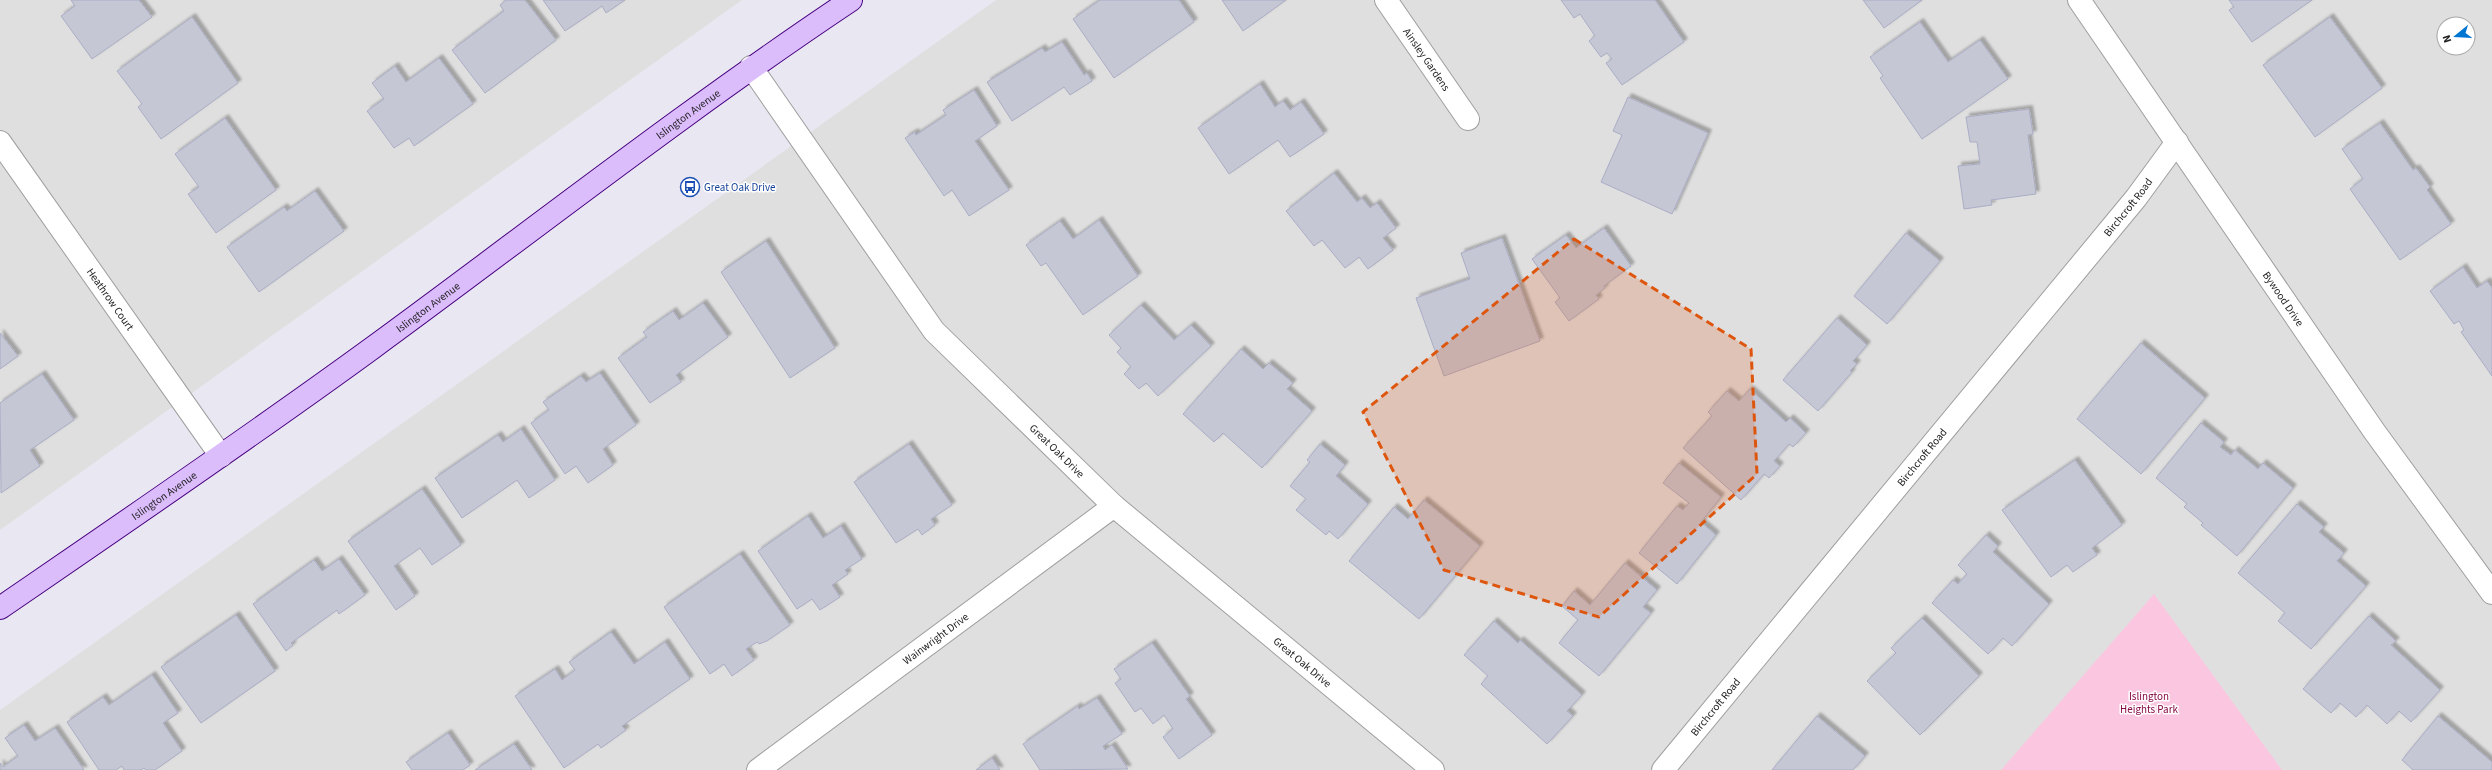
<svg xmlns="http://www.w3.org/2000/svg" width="2492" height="770" viewBox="0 0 2492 770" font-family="'Source Sans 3',sans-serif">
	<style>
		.residential { fill: #dfdfe0; fill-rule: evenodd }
		.park { fill: #fbc6df }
		.building { fill: #c5c7d5; stroke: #aaadc4; filter: url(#shadow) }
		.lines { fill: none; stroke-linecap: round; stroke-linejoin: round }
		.street-casing { stroke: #9f9f9f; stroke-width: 24 }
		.secondary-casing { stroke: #470280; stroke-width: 24 }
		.street { stroke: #fff; stroke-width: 22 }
		.secondary { stroke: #dcbdfc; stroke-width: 22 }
		.marked { fill: #de560d; fill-opacity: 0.2; stroke: #de560d; stroke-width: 3; stroke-dasharray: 8 5; stroke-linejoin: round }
		.labels { text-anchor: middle; stroke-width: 3; stroke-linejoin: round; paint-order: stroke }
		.street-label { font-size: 11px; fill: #222; stroke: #fff }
		.transit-label { font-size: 11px; fill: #164399; stroke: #fff; text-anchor: start }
		.park-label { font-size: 11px; fill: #870944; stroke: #fff }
	</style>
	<defs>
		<filter id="shadow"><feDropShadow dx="3.5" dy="-3.5" stdDeviation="1" flood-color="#0004"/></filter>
	</defs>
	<rect width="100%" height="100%" fill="#e9e8f2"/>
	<!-- residential -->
	<g class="residential">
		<polygon points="0,0 742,0 0,530"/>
		<path d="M 996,0 L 2492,0 L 2492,770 L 0,770 L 0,710 ZM 2444,24 L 2468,24 L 2468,48 L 2444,48 Z"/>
	</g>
	<!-- park -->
	<polygon class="park" points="2154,594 2282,770 2001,770"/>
	<!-- building -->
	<g class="building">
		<polygon points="71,0 139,0 152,17 92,59 61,16 75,6"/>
		<polygon points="506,0 525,0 556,40 485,93 452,50 504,11 500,5"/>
		<polygon points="543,0 625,0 606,13 602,6 565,31"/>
		<polygon points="1100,0 1179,0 1194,22 1114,78 1073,19"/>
		<polygon points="1222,0 1286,0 1243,31"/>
		<polygon points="1561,0 1655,0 1684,42 1622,85 1606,63 1612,59 1607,53 1601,57 1589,41 1595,36 1580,14 1574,18"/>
		<polygon points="1863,0 1922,0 1884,28"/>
		<polygon points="2229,0 2312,0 2252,42 2229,10 2234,7"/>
		<polygon points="192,17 238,83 161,139 138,107 142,104 117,71"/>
		<polygon points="2330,17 2382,88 2315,137 2263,65"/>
		<polygon points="1920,22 1948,62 1980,40 2008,79 1922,139 1880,78 1883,76 1870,57"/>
		<polygon points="1062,42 1084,75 1087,73 1092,81 1070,95 1064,87 1012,121 987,82 1042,48 1045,52"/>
		<polygon points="439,58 473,104 414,146 409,138 394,148 367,111 384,99 372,83 395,66 406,82"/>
		<polygon points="1260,84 1275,107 1283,101 1290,110 1301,102 1324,134 1290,157 1278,140 1229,174 1198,128"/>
		<polygon points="974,90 997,126 975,141 1009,190 969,216 952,190 944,196 905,138 915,132 916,135 946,115 943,110"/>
		<polygon points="1628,97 1708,133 1672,214 1601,182 1622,135 1613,131"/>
		<polygon points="2029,109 2033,134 2028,135 2036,194 1991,200 1992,205 1964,209 1958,166 1980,164 1977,142 1970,142 1966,117"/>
		<polygon points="225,118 276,190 216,233 188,194 199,187 175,154"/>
		<polygon points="2380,123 2413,170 2416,168 2430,187 2427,190 2451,224 2400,260 2350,189 2363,179 2342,149"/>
		<polygon points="1334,173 1357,202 1362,198 1370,208 1377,203 1396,228 1383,238 1393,250 1368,269 1359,257 1345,268 1322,240 1314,246 1286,211"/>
		<polygon points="315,191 344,231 259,292 227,247 284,207 287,211"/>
		<polygon points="1099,220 1138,276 1083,315 1046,263 1041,266 1026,245 1060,221 1073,239"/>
		<polygon points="1604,228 1631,266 1604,286 1605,288 1596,295 1599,299 1569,321 1555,302 1560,298 1532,259 1566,235 1576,248"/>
		<polygon points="1906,233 1940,261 1887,324 1854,296"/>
		<polygon points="1502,238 1540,341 1444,376 1416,298 1470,279 1461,253"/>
		<polygon points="766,241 835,348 790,378 721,272"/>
		<polygon points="2463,267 2477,288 2487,281 2492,288 2492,376 2461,332 2464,330 2459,321 2454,324 2430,291"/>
		<polygon points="703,303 728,337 676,375 681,382 650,403 618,358 647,337 643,332 673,311 679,320"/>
		<polygon points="1141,305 1174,340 1191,325 1211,346 1158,396 1146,383 1139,389 1124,374 1131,367 1117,352 1121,348 1109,335"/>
		<polygon points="1837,318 1867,345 1853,361 1857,364 1850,371 1852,372 1818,411 1783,380"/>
		<polygon points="0,333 18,356 0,369"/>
		<polygon points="2141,343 2205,398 2141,474 2077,419"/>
		<polygon points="1241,349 1263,369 1269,363 1293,383 1287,389 1312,411 1262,468 1223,433 1214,442 1183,414"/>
		<polygon points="600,373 636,425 603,449 613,465 588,483 576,466 565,474 531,423 549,410 543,402 581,376 586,382"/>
		<polygon points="42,374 74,420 30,450 40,466 1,493 0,403"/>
		<polygon points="1750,389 1786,422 1790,418 1806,433 1793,447 1789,444 1774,461 1780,466 1769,478 1764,474 1741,500 1683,448 1712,416 1708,412 1727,391 1739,401"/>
		<polygon points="2201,423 2224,442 2220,447 2231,455 2235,450 2258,469 2263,463 2293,488 2237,556 2201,525 2203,523 2184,507 2187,504 2156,478"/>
		<polygon points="521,429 555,480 529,498 517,480 462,518 435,478 498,435 503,442"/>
		<polygon points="909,444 952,505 931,519 935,525 922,535 918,529 896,543 854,482"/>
		<polygon points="1320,444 1345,465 1336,476 1368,504 1338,539 1329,531 1326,535 1296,510 1306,499 1290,486 1310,462 1307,460"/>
		<polygon points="2075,460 2122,525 2092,548 2097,555 2091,559 2073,572 2067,565 2051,577 2002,510"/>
		<polygon points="1679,463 1721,497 1701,522 1716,535 1677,584 1639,553 1677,506 1683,510 1689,503 1663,483"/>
		<polygon points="422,489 461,545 432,565 420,548 394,566 415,596 396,610 348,541"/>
		<polygon points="1424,500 1480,546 1419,619 1349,561 1394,507 1408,519"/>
		<polygon points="2297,504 2324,527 2319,532 2344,553 2337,561 2366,586 2311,649 2278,621 2285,613 2238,573"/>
		<polygon points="808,516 823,538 841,526 862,559 845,570 848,574 832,585 840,597 820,610 812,599 797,609 758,551"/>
		<polygon points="1986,535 1998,546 1993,552 2049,604 2012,646 2003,638 1988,654 1932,603 1953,580 1958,584 1967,574 1958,565"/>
		<polygon points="740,554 790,625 767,641 759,644 757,642 746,649 754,660 732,676 724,664 710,674 664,607"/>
		<polygon points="339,559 365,595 339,614 337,610 291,643 293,645 286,651 253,604 314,560 322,571"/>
		<polygon points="1625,563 1657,590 1643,607 1651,613 1599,676 1559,643 1578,620 1562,606 1574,591 1590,605"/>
		<polygon points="236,615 275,671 201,723 161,667"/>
		<polygon points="2369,616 2396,641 2391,645 2440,690 2411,722 2399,711 2387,724 2367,705 2356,717 2340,703 2331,713 2303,689"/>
		<polygon points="1922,618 1979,676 1920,735 1867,681 1896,653 1891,648"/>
		<polygon points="1494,621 1518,643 1520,640 1582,695 1567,711 1573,716 1547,744 1481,684 1488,676 1464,655"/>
		<polygon points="611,632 634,664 665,642 690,679 622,726 626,730 601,748 598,744 564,768 515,696 555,669 562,680 575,670 569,662"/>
		<polygon points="1152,643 1190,696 1186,699 1212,735 1179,759 1163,737 1173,729 1164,715 1153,724 1141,708 1135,712 1115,683 1121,679 1114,669"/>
		<polygon points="152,675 178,713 163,723 182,751 155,770 146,770 144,768 141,770 124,770 122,766 116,770 99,770 67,722 103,697 109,705"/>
		<polygon points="1097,698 1122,734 1103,746 1105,750 1112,745 1128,769 1040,770 1023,744 1078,706 1079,709"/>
		<polygon points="1817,716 1865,756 1853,770 1772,770"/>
		<polygon points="2438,716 2492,762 2492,770 2413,770 2402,760"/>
		<polygon points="24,725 35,741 55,728 84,770 0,770 0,763 3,767 18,756 5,738"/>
		<polygon points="448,733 470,765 463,770 412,770 406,762"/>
		<polygon points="514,744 532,770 475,770"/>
		<polygon points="992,758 1000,770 976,770"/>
	</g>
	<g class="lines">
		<defs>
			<g id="street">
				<path id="s1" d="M 1386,0 L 1468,119"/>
				<path id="s2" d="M 2079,0 L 2374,431 L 2492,593"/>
				<path id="s3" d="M 751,67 L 934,331 L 1114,506 L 1433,770"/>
				<path id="s4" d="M 0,142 L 221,456"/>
				<path id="s5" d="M 758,770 L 1114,506"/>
				<path id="s6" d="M 1663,770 L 2136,198 L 2177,142"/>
			</g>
			<g id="secondary">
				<path id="s7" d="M 0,608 C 124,523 249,438 371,349 C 531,232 686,110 851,0"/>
			</g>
		</defs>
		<!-- street casing -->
		<use href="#street" class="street-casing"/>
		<!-- secondary casing -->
		<use href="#secondary" class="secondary-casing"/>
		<!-- street -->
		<use href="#street" class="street"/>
		<!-- secondary -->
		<use href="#secondary" class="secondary"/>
	</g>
	<!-- marked area -->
	<path class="marked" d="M 1574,239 L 1751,349 L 1757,474 L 1599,617 L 1444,570 L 1363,412 Z"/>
	<!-- icons -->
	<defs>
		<symbol id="bus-ring" viewBox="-11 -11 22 22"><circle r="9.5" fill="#fff" stroke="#1a4fb4" stroke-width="1.5"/><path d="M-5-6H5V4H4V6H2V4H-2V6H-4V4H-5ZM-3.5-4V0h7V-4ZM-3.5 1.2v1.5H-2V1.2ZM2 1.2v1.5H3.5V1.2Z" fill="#1a4fb4"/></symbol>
	</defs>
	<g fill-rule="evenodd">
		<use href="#bus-ring" x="679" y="176" width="22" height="22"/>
	</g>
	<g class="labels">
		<!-- street labels -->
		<g class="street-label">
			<text dy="4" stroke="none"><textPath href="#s1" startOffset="72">Ainsley Gardens</textPath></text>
			<text dy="4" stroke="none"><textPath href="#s7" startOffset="847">Islington Avenue</textPath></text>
			<text dy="4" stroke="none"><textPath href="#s6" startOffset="730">Birchcroft Road</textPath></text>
			<text dy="4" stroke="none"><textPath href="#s2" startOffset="362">Bywood Drive</textPath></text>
			<text dy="4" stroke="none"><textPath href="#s4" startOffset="192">Heathrow Court</textPath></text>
			<text dy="4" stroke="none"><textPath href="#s7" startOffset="523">Islington Avenue</textPath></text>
			<text dy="4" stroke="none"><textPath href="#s3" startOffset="493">Great Oak Drive</textPath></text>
			<text dy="4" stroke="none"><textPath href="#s6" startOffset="406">Birchcroft Road</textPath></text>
			<text dy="4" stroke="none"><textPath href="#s7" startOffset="199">Islington Avenue</textPath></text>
			<text dy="4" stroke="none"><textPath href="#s5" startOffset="221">Wainwright Drive</textPath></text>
			<text dy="4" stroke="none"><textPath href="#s3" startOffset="817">Great Oak Drive</textPath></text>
			<text dy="4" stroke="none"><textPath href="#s6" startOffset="82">Birchcroft Road</textPath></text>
		</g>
		<!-- transit labels -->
		<g class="transit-label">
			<text x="704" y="191">Great Oak Drive</text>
		</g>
		<!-- park labels -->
		<g class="park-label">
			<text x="2149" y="700">Islington<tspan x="2149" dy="13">Heights Park</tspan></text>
		</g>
	</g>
	<!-- north arrow -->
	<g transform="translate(2456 36) rotate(252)"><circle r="19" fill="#ffffff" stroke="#a7a7a7"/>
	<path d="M0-3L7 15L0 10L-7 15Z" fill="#0076d3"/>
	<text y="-6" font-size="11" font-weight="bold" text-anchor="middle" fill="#222222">N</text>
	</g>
</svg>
